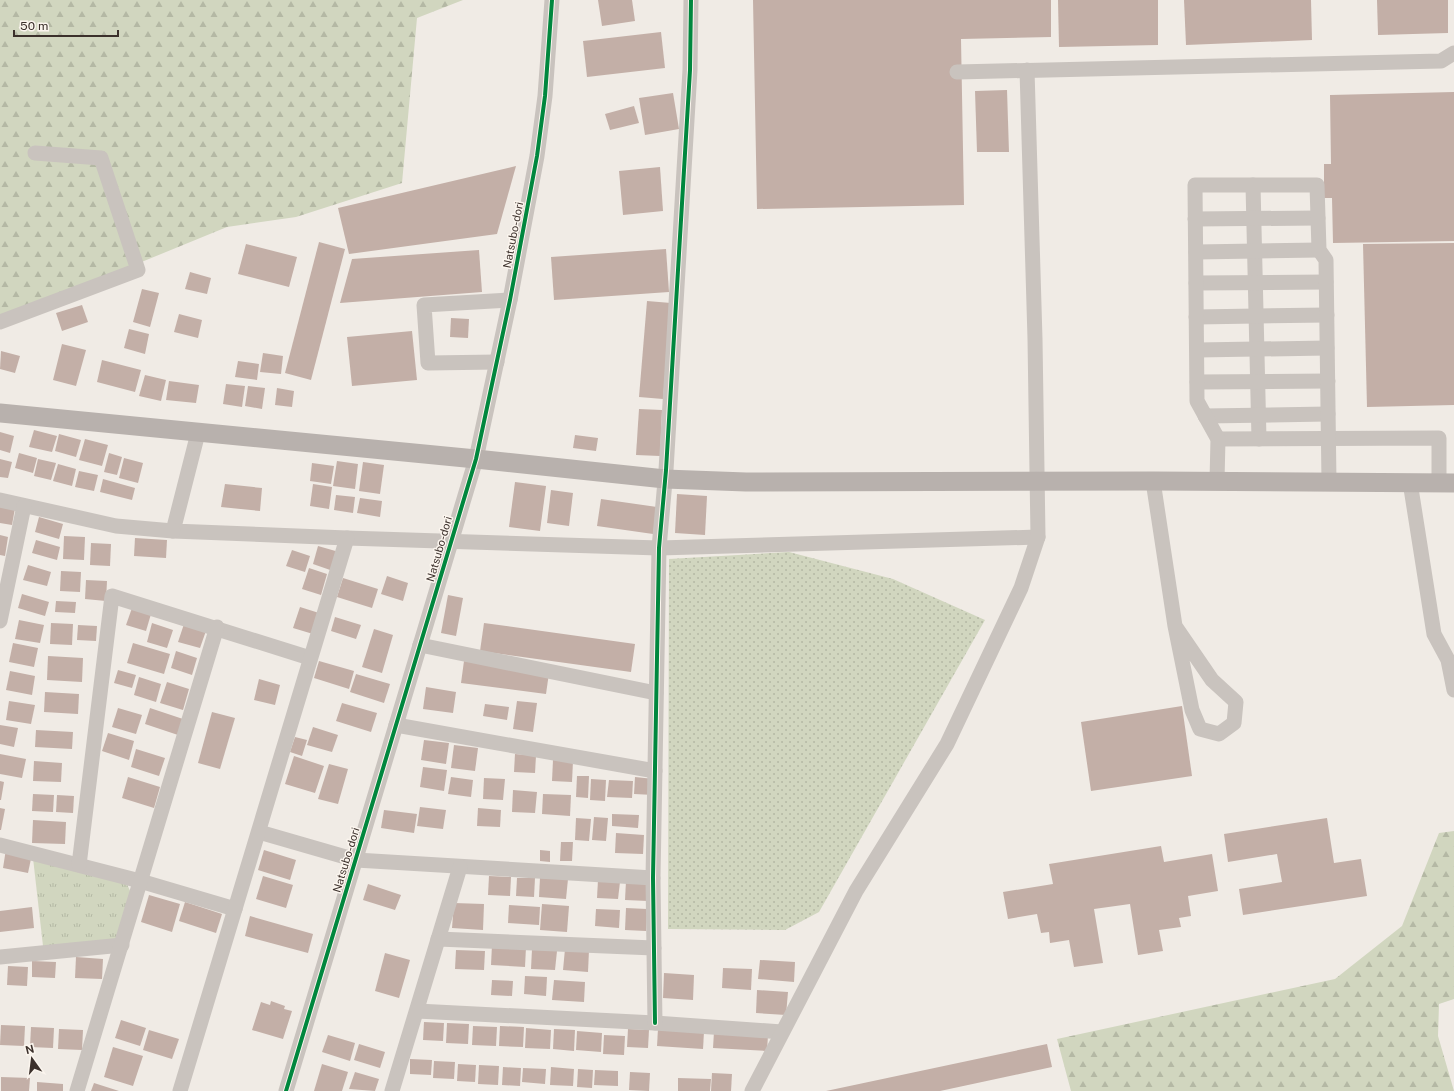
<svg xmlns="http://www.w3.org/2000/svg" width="1454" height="1091" viewBox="0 0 1454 1091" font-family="'Public Sans',sans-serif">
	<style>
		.grass { fill: url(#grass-dots) }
		.forest { fill: url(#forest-firs) }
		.park { fill: url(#park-tufts) }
		.building { fill: #c3afa7 }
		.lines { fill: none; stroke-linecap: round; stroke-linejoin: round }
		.minor { stroke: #c9c3be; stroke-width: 15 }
		.major { stroke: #b8b1ad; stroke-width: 19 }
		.cycleway-casing { stroke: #fbf5ee; stroke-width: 6 }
		.cycleway { stroke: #00873e; stroke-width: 4 }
		.labels { text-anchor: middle; stroke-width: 3; stroke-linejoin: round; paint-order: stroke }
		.street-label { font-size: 11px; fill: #3b302b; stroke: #fbf5ee }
	</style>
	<defs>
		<pattern id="grass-dots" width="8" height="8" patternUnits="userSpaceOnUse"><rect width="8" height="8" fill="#d1d6bf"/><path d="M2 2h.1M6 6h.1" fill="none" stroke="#b4b8a4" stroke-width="1.8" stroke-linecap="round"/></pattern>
		<pattern id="forest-firs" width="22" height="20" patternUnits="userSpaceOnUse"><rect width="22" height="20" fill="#d1d6bf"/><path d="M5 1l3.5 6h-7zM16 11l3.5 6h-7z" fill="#b4b8a4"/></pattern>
		<pattern id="park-tufts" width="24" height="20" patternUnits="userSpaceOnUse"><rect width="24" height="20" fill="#d1d6bf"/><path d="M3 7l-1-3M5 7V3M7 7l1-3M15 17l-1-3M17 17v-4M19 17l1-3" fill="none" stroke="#b4b8a4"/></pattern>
	</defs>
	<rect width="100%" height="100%" fill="#f0ebe5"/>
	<!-- grass -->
	<polygon class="grass" points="789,552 893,579 985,620 819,912 785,930 668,929 669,559"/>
	<!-- forest -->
	<g class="forest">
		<polygon points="0,0 463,0 417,18 402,183 296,217 227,227 0,320"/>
		<polygon points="1454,831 1454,999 1439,1004 1438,1036 1454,1091 1071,1091 1057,1039 1335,979 1402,926 1439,833"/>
	</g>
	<!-- park -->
	<polygon class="park" points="33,858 126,882 131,893 115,941 43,946"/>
	<!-- building -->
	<g class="building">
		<polygon points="598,0 632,0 635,21 602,26"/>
		<polygon points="753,0 1051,0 1051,37 961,39 964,205 757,209"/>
		<polygon points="1058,0 1158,0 1158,45 1059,47"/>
		<polygon points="1184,0 1311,0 1312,40 1186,45"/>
		<polygon points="1377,0 1448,0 1448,33 1378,35"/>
		<polygon points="661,32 665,68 587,77 583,41"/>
		<polygon points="1007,90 1009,152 977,152 975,91"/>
		<polygon points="1454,92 1454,241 1333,243 1332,198 1324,198 1324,164 1331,164 1330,95"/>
		<polygon points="673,93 679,129 645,135 639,98"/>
		<polygon points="634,106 639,123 610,130 605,114"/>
		<polygon points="516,166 497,234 349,254 338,208"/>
		<polygon points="660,167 663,211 623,215 619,171"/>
		<polygon points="319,242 345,249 311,380 285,373"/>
		<polygon points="1454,243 1454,405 1367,407 1363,244"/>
		<polygon points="246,244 297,257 289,287 238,274"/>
		<polygon points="666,249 669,292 554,300 551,257"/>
		<polygon points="479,250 482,292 340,303 352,259"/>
		<polygon points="190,272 211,278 207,294 185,289"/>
		<polygon points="142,289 159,293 150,327 133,322"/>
		<polygon points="647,301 671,303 663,399 639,397"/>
		<polygon points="82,305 88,322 62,331 56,313"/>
		<polygon points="179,314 202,320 198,338 174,332"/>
		<polygon points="451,318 469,319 468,338 450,337"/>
		<polygon points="129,329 149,334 145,354 124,348"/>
		<polygon points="412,331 417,380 352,386 347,337"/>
		<polygon points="62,344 86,350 76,386 53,380"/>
		<polygon points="1,351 20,356 15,373 0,369"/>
		<polygon points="263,353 283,356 281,374 260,372"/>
		<polygon points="102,360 141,370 135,392 97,382"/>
		<polygon points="238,361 259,364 257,380 235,377"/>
		<polygon points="145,375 166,380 161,401 139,396"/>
		<polygon points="169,381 199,385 196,403 166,400"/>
		<polygon points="226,384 245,386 242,407 223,404"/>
		<polygon points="248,386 265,388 262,409 245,406"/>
		<polygon points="277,388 294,391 292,407 275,405"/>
		<polygon points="639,409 662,410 660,456 636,455"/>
		<polygon points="34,430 57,436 52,452 29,447"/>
		<polygon points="0,432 14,436 10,453 0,450"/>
		<polygon points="59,434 81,440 76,457 55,451"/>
		<polygon points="575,435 598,438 596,451 573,448"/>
		<polygon points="85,439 108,445 102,466 79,460"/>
		<polygon points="19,453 37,458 33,473 15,468"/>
		<polygon points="109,453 122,457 117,475 104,472"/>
		<polygon points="124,458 143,463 138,483 119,478"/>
		<polygon points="0,459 12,462 8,478 0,477"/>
		<polygon points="38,459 56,463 51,480 34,476"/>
		<polygon points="337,461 358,464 355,489 333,486"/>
		<polygon points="363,462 384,465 380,494 359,491"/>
		<polygon points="312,463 334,466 331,484 310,481"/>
		<polygon points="58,464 76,469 72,486 53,481"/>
		<polygon points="79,471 98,475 94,491 75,487"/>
		<polygon points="103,479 135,488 132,500 100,492"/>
		<polygon points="515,482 546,486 540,531 509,527"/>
		<polygon points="225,484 262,488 260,511 221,507"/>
		<polygon points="313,484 332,487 329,509 310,506"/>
		<polygon points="551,490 573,493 569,526 547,523"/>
		<polygon points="677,494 707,496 705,535 675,533"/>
		<polygon points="336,495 355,497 353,513 334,510"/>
		<polygon points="360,498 382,501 380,517 357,513"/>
		<polygon points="601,499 657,507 653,534 597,526"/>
		<polygon points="0,505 15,508 12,525 0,523"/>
		<polygon points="39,517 63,524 59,539 35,532"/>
		<polygon points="0,535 8,537 5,556 0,555"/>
		<polygon points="64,536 85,537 84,560 63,559"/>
		<polygon points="135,538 167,540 166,558 134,556"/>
		<polygon points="36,540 60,547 57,560 32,553"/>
		<polygon points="91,543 111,544 110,566 90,565"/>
		<polygon points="318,546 339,552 333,571 313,564"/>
		<polygon points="292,550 310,556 305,572 286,566"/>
		<polygon points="28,565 51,572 47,586 23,580"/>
		<polygon points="309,568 327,574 321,595 302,589"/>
		<polygon points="61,571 81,572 80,592 60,591"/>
		<polygon points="387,576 408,583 403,601 381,594"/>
		<polygon points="343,578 378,589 372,608 337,597"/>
		<polygon points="86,580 107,581 106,601 85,599"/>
		<polygon points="22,594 49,602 45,616 18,608"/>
		<polygon points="448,595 463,598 456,636 441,633"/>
		<polygon points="56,601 76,602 75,613 55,612"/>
		<polygon points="300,607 319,613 313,634 293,628"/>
		<polygon points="132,608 151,614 146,631 126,625"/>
		<polygon points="335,617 361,625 356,639 331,631"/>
		<polygon points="19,620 44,625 40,643 15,639"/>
		<polygon points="185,621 207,628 200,648 178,642"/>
		<polygon points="51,623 73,624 72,645 50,644"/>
		<polygon points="152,623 173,630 167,648 147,642"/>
		<polygon points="484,623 635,644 631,672 480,651"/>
		<polygon points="78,625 97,626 96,641 77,640"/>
		<polygon points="374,629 393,635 382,673 362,667"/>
		<polygon points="13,643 38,648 34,667 9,662"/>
		<polygon points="133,643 170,654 164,674 127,663"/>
		<polygon points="176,651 197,658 192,675 171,668"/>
		<polygon points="48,656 83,658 82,682 47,680"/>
		<polygon points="319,661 354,671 349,689 314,678"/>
		<polygon points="464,661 549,673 546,694 461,683"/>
		<polygon points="118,670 136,675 132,688 114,683"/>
		<polygon points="10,671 35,676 32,695 6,690"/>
		<polygon points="356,674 390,684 384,703 350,692"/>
		<polygon points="139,677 161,684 156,702 134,695"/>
		<polygon points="259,679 280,685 275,705 254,700"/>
		<polygon points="167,682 189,689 183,710 160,703"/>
		<polygon points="426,687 456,692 453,713 423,709"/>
		<polygon points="45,692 79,694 78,714 44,712"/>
		<polygon points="9,701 35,705 31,724 6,720"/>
		<polygon points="517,701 537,703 533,732 513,729"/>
		<polygon points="342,703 377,713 371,732 336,721"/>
		<polygon points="485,704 509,707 507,720 483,716"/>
		<polygon points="1182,706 1192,776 1091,791 1081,722"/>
		<polygon points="118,708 142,715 136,734 112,727"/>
		<polygon points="150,708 183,719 178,735 145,724"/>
		<polygon points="212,712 235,718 220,769 198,763"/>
		<polygon points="0,725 18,728 14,747 0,744"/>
		<polygon points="313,727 338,735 332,752 307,745"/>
		<polygon points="36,730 73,732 72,749 35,747"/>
		<polygon points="108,733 134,741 129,760 102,751"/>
		<polygon points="295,737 307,740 302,756 290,752"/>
		<polygon points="424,740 449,743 446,764 421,760"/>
		<polygon points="454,745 478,748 475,771 451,768"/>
		<polygon points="136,749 165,758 159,776 131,767"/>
		<polygon points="0,754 26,759 22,778 0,774"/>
		<polygon points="515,754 536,756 535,773 514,772"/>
		<polygon points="294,756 324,766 315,793 285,784"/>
		<polygon points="553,760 573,761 572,782 552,781"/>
		<polygon points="34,761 62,763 61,782 33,781"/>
		<polygon points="329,764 348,769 338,804 318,799"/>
		<polygon points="423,767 447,770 444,791 420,787"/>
		<polygon points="577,776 589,776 588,798 576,797"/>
		<polygon points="128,777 160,787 154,808 122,798"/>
		<polygon points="451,777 473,780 471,797 448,794"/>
		<polygon points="635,777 654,779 654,795 634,794"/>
		<polygon points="484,778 505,779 503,800 483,799"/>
		<polygon points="591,779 606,780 605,801 590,800"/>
		<polygon points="609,780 633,781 632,798 607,797"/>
		<polygon points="0,781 4,782 1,800 0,800"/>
		<polygon points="513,790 537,792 535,813 512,812"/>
		<polygon points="33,794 54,795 53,812 32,811"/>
		<polygon points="543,794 571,795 570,816 542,814"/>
		<polygon points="57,795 74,796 73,813 56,812"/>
		<polygon points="420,807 446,810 443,829 417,826"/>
		<polygon points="0,808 5,809 1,830 0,830"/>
		<polygon points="478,808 501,810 500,827 477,826"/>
		<polygon points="384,810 417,814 414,833 381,828"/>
		<polygon points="612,814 639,815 638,828 612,826"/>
		<polygon points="594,817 608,818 606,841 592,840"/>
		<polygon points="576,818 591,819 589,841 575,840"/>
		<polygon points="1327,818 1334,863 1361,859 1367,896 1243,915 1239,889 1282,882 1277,854 1228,862 1224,834"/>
		<polygon points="33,820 66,822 65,844 32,843"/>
		<polygon points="616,833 644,835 643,854 615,853"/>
		<polygon points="561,842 573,842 572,861 560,861"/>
		<polygon points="1161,846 1164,862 1212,854 1218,891 1188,896 1191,916 1179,918 1181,927 1159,930 1163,951 1138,955 1130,904 1094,909 1103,963 1074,967 1069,940 1050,943 1049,932 1041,933 1037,914 1008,919 1003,892 1053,884 1049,864"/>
		<polygon points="6,849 32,854 28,873 3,868"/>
		<polygon points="264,850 296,860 290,880 258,870"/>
		<polygon points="540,850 550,851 550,862 540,861"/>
		<polygon points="263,876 293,885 286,908 256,899"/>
		<polygon points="489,876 511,877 510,896 488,895"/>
		<polygon points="517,878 535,878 534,897 516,896"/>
		<polygon points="540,878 568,879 566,899 539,897"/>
		<polygon points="598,880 620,882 618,899 597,898"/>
		<polygon points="626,881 649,883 648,901 625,900"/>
		<polygon points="368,884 401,895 395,910 363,900"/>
		<polygon points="149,895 180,904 172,932 141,922"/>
		<polygon points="185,902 222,914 216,933 179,921"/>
		<polygon points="454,903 484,904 483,930 452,928"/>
		<polygon points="542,904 569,906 567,932 540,930"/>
		<polygon points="509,905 540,907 539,925 508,923"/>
		<polygon points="32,907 34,928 0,932 0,911"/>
		<polygon points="626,908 647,909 646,931 625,930"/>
		<polygon points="596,909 620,910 619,928 595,926"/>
		<polygon points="250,916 313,934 308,953 245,936"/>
		<polygon points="492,945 526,947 525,967 491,965"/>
		<polygon points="532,949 557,951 555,970 531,969"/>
		<polygon points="565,949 589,950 588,972 563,970"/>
		<polygon points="456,950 485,951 484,970 455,969"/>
		<polygon points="385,953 410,960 399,998 375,991"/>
		<polygon points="76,957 103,959 102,979 75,978"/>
		<polygon points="760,960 795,962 794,982 758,979"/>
		<polygon points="32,961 56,962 55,978 32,977"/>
		<polygon points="8,966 28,967 27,986 7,985"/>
		<polygon points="723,968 752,969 751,990 722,988"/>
		<polygon points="664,973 694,975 693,1000 663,998"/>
		<polygon points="525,976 547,977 546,996 524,994"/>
		<polygon points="492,980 513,981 512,996 491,995"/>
		<polygon points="554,980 585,982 584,1002 552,1000"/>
		<polygon points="757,990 788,992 786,1015 756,1013"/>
		<polygon points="271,1001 285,1006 284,1009 292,1011 283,1039 252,1030 261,1002 270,1005"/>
		<polygon points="121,1020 146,1028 140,1046 115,1038"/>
		<polygon points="424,1022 444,1023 443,1041 423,1040"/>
		<polygon points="447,1023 469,1024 468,1044 446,1043"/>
		<polygon points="1,1025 25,1026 24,1046 0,1045"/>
		<polygon points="473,1026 497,1027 496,1046 472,1045"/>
		<polygon points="500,1026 524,1027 523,1047 499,1046"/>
		<polygon points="31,1027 54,1028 53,1048 30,1047"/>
		<polygon points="526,1028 551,1030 550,1049 525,1048"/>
		<polygon points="59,1029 83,1030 82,1050 58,1049"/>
		<polygon points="554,1029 575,1030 574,1051 553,1049"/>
		<polygon points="628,1029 649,1030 648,1048 627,1047"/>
		<polygon points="658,1029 704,1032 703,1049 657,1046"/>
		<polygon points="149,1030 179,1039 172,1059 143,1050"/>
		<polygon points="577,1031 602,1033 601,1052 576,1050"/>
		<polygon points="714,1032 768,1035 767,1051 713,1048"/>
		<polygon points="328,1035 355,1043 350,1061 322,1052"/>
		<polygon points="604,1035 625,1036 624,1055 603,1054"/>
		<polygon points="359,1044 385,1052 380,1068 354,1060"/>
		<polygon points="1047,1044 1052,1067 940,1091 826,1091"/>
		<polygon points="113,1047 143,1056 133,1086 104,1077"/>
		<polygon points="410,1059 432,1060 431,1075 410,1074"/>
		<polygon points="434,1061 455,1062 454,1079 433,1078"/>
		<polygon points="322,1064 348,1072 342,1091 314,1091"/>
		<polygon points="458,1064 476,1065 475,1082 457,1081"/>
		<polygon points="479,1065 499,1066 498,1085 478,1084"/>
		<polygon points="503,1067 521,1068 520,1086 502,1085"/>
		<polygon points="551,1067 574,1069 573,1086 550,1085"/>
		<polygon points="523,1068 546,1069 545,1084 522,1082"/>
		<polygon points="578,1069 593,1070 592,1088 577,1087"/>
		<polygon points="595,1070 618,1071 618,1086 594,1085"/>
		<polygon points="355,1072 379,1079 375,1091 349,1089"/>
		<polygon points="630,1072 650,1073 649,1091 629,1090"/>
		<polygon points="712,1073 732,1074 731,1091 711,1091"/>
		<polygon points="1,1077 30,1078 29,1091 1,1091"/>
		<polygon points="678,1078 711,1079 710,1091 678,1091"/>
		<polygon points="37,1082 63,1084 63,1091 37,1091"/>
		<polygon points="94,1083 119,1091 91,1091"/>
	</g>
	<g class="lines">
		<!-- minor -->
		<g class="minor">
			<polyline points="957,72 1441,61 1454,53"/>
			<polyline points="1253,185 1259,439"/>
			<polyline points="1195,219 1318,218"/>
			<polyline points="1196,252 1319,250"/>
			<polyline points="1196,283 1326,282"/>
			<polyline points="1196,317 1327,315"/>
			<polyline points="0,322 138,270 101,158 35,153"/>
			<polyline points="1197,350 1327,348"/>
			<polyline points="497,362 428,363 424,305 510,300"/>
			<polyline points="1197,382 1328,381"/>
			<polyline points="1205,416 1328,414"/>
			<polyline points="198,433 173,531 347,538 659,548 1038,537"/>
			<polyline points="1218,439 1439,438 1439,483"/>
			<polyline points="1153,481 1175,626 1212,680 1236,702 1234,723 1219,734 1200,729 1192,710 1175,626"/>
			<polyline points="1217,481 1218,439 1197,401 1195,185 1317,185 1319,250 1326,260 1329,482"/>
			<polyline points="1410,482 1434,634 1448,660 1454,690"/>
			<polyline points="0,500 116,526 173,531"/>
			<polyline points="0,621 24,506"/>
			<polyline points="420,645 656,693"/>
			<polyline points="396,725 655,771"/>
			<polyline points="259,832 356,860 653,878"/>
			<polyline points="0,845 140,881 235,909"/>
			<polyline points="79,865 112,596 310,658"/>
			<polyline points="438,939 654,948"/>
			<polyline points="0,957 122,945"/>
			<polyline points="417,1011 655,1023 782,1032"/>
			<polyline points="655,1023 653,878 659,548 666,470 690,70 691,0"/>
			<polyline points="77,1091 217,627"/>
			<polyline points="180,1091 347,538"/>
			<polyline points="286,1091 476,459 510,300 537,156 545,96 552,0"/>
			<polyline points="392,1091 460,867"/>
			<polyline points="752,1091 856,891 947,744 1021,588 1038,537 1035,339 1027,70"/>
		</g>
		<!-- major -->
		<polyline class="major" points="0,413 476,459 665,479 746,482 1153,481 1454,483"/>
		<defs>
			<g id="cycleway">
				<polyline points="655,1023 653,878 659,548 666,470 690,70 691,0"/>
				<polyline points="286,1091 476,459 510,300 537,156 545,96 552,0"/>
			</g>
		</defs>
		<!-- cycleway casing -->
		<use href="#cycleway" class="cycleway-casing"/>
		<!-- cycleway -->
		<use href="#cycleway" class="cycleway"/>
	</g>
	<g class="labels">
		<!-- street labels -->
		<g class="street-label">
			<text transform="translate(513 235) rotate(-79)" y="4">Natsubo-dori</text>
			<text transform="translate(439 549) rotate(-74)" y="4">Natsubo-dori</text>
			<text transform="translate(346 860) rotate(-73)" y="4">Natsubo-dori</text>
		</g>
	</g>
	<!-- north arrow -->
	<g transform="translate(32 1059) rotate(346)" stroke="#fbf5ee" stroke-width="3" paint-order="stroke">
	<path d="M0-3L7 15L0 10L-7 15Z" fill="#3b302b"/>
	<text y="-6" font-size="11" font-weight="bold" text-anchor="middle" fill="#3b302b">N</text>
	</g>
	<!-- scale -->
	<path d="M14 30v6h104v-6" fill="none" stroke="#3b302b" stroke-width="2"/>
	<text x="20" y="30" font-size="12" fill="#3b302b" stroke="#fbf5ee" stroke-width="3" paint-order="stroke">50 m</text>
</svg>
